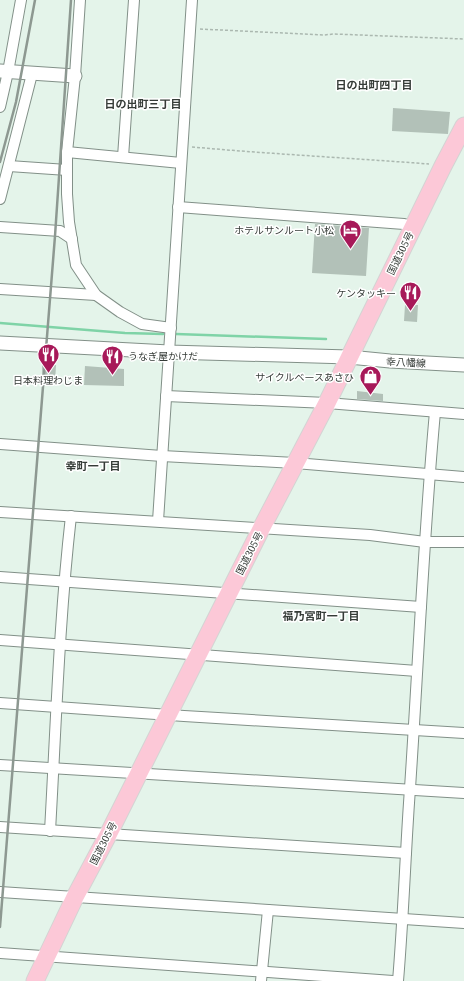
<svg xmlns="http://www.w3.org/2000/svg" width="464" height="981" viewBox="0 0 464 981" font-family="'Noto Serif','Noto Sans JP',serif">
	<style>
		.lines { fill: none; stroke-linecap: round; stroke-linejoin: round }
		.stream { stroke: #7fd3a7; stroke-width: 2.5 }
		.building { fill: #b2c1b8 }
		.minor-casing { stroke: #829088; stroke-width: 12 }
		.tertiary-casing { stroke: #829088; stroke-width: 15 }
		.trunk-casing { stroke: #d3d4d3; stroke-width: 19 }
		.path { stroke: #abb8b0; stroke-width: 1.5; stroke-dasharray: 3 2; stroke-linecap: butt }
		.minor { stroke: #fff; stroke-width: 10 }
		.tertiary { stroke: #fff; stroke-width: 13 }
		.trunk { stroke: #fcc8d7; stroke-width: 17 }
		.rail { stroke: #8d9891; stroke-width: 2.5 }
		.labels { text-anchor: middle; stroke-width: 3; stroke-linejoin: round; paint-order: stroke }
		.poi-label { font-size: 10px; fill: #353b37; stroke: #fff; text-anchor: end }
		.street-label { font-size: 10px; fill: #353b37; stroke: #fff }
		.neighbourhood-label { font-size: 11px; font-weight: bold; fill: #353b37; stroke: #fff }
	</style>
	<rect width="100%" height="100%" fill="#e4f4ea"/>
	<g class="lines">
		<!-- stream -->
		<g class="stream">
			<polyline points="0,323 125,333 163,334"/>
			<polyline points="176,334 326,339"/>
		</g>
	</g>
	<!-- building -->
	<g class="building">
		<polygon points="393,108 450,112 448,134 392,131"/>
		<polygon points="315,224 369,228 366,276 312,273"/>
		<polygon points="405,305 418,305 417,322 404,321"/>
		<polygon points="42,365 56,365 55,383 42,382"/>
		<polygon points="85,366 124,369 124,386 84,385"/>
		<polygon points="357,391 383,394 383,401 357,399"/>
	</g>
	<g class="lines">
		<defs>
			<g id="minor">
				<polyline points="80,0 75,76 67,152 67,194 69,222 76,265 96,295 120,312 142,324 171,328"/>
				<polyline points="0,107 8,72 21,0"/>
				<polyline points="67,152 181,163"/>
				<polyline points="123,157 134,0"/>
				<polyline points="9,166 67,170"/>
				<polyline points="0,199 32,74"/>
				<polyline points="178,207 404,224 413,227"/>
				<polyline points="0,227 60,231 72,239"/>
				<polyline points="0,289 96,295"/>
				<polyline points="166,396 327,403 464,414"/>
				<polyline points="0,444 162,456 295,463 464,477"/>
				<polyline points="0,512 370,535 425,542 464,542"/>
				<polyline points="158,521 192,0"/>
				<polyline points="0,577 421,607"/>
				<polyline points="0,640 417,671"/>
				<polyline points="0,703 184,716 464,733"/>
				<polyline points="0,765 464,793"/>
				<polyline points="0,827 406,853"/>
				<path d="M 50,831 C 56,726 59,621 71,516"/>
				<polyline points="0,892 464,923"/>
				<polyline points="0,953 393,981"/>
				<polyline points="261,981 268,910"/>
				<path d="M 398,981 C 403,922 405,863 409,803 C 418,673 423,542 435,412"/>
			</g>
			<g id="tertiary">
				<polyline points="0,71 75,76"/>
				<polyline points="0,343 169,352 349,357 390,361 464,365"/>
			</g>
			<polyline id="trunk" points="35,981 75,897 108,835 261,529 327,403 443,166 464,126"/>
		</defs>
		<!-- minor casing -->
		<use href="#minor" class="minor-casing"/>
		<!-- tertiary casing -->
		<use href="#tertiary" class="tertiary-casing"/>
		<!-- trunk casing -->
		<use href="#trunk" class="trunk-casing"/>
		<!-- path -->
		<g class="path">
			<polyline points="200,29 324,35 334,34 464,39"/>
			<path d="M 192,147 C 271,154 350,158 429,164"/>
		</g>
		<!-- minor -->
		<use href="#minor" class="minor"/>
		<!-- tertiary -->
		<use href="#tertiary" class="tertiary"/>
		<!-- trunk -->
		<use href="#trunk" class="trunk"/>
		<!-- rail -->
		<g class="rail">
			<polyline points="0,162 16,102 35,0"/>
			<polyline points="0,927 55,236 71,0"/>
		</g>
	</g>
	<!-- icons -->
	<defs>
		<symbol id="hotel-pin" viewBox="-11 -11 22 30"><path d="M0 17L-7.5 6A9.5 9.5 0 1 1 7.5 6Z" fill="#a71959" stroke="#fff"/><path d="M-6-4.5h1.5V1H6V5H4.5V3h-9V5H-6ZM-4 0a1.8 1.8 0 1 1 3.6 0ZM.5 0V-2.5h3Q6-2.5 6 0Z" fill="#fff"/></symbol>
		<symbol id="restaurant-pin" viewBox="-11 -11 22 30"><path d="M0 17L-7.5 6A9.5 9.5 0 1 1 7.5 6Z" fill="#a71959" stroke="#fff"/><path d="M-5-6h1v4h1v-4h1v4h1v-4h1v5L-1.5 .5V6h-2V.5L-5-1ZM5-6V6H3V1.5H1.5Q1.5-4 5-6Z" fill="#fff"/></symbol>
		<symbol id="shop-pin" viewBox="-11 -11 22 30"><path d="M0 17L-7.5 6A9.5 9.5 0 1 1 7.5 6Z" fill="#a71959" stroke="#fff"/><path d="M-5-2.5h2.3a2.7 3.5 0 0 1 5.4 0H5L5.5 6h-11ZM-1.5-2.5h3a1.5 2.3 0 0 0-3 0Z" fill="#fff"/></symbol>
	</defs>
	<g fill-rule="evenodd">
		<use href="#hotel-pin" x="338" y="218" width="25" height="34"/>
		<use href="#restaurant-pin" x="398" y="280" width="25" height="34"/>
		<use href="#restaurant-pin" x="36" y="342" width="25" height="34"/>
		<use href="#restaurant-pin" x="100" y="344" width="25" height="34"/>
		<use href="#shop-pin" x="358" y="364" width="25" height="34"/>
	</g>
	<g class="labels">
		<!-- poi labels -->
		<g class="poi-label">
			<text x="334" y="234">ホテルサンルート小松</text>
			<text x="396" y="297">ケンタッキー</text>
			<text x="128" y="360" text-anchor="start">うなぎ屋かけだ</text>
			<text x="354" y="381">サイクルベースあさひ</text>
			<text x="48" y="384" text-anchor="middle">日本料理わじま</text>
		</g>
		<!-- street labels -->
		<g class="street-label">
			<text transform="translate(400 253) rotate(-64)" y="4">国道305号</text>
			<text transform="translate(406 362) rotate(3)" y="4">幸八幡線</text>
			<text transform="translate(249 553) rotate(-63)" y="4">国道305号</text>
			<text transform="translate(103 843) rotate(-63)" y="4">国道305号</text>
		</g>
		<!-- neighbourhood labels -->
		<g class="neighbourhood-label">
			<text x="374" y="89">日の出町四丁目</text>
			<text x="143" y="108">日の出町三丁目</text>
			<text x="93" y="470">幸町一丁目</text>
			<text x="321" y="620">福乃宮町一丁目</text>
		</g>
	</g>
</svg>
